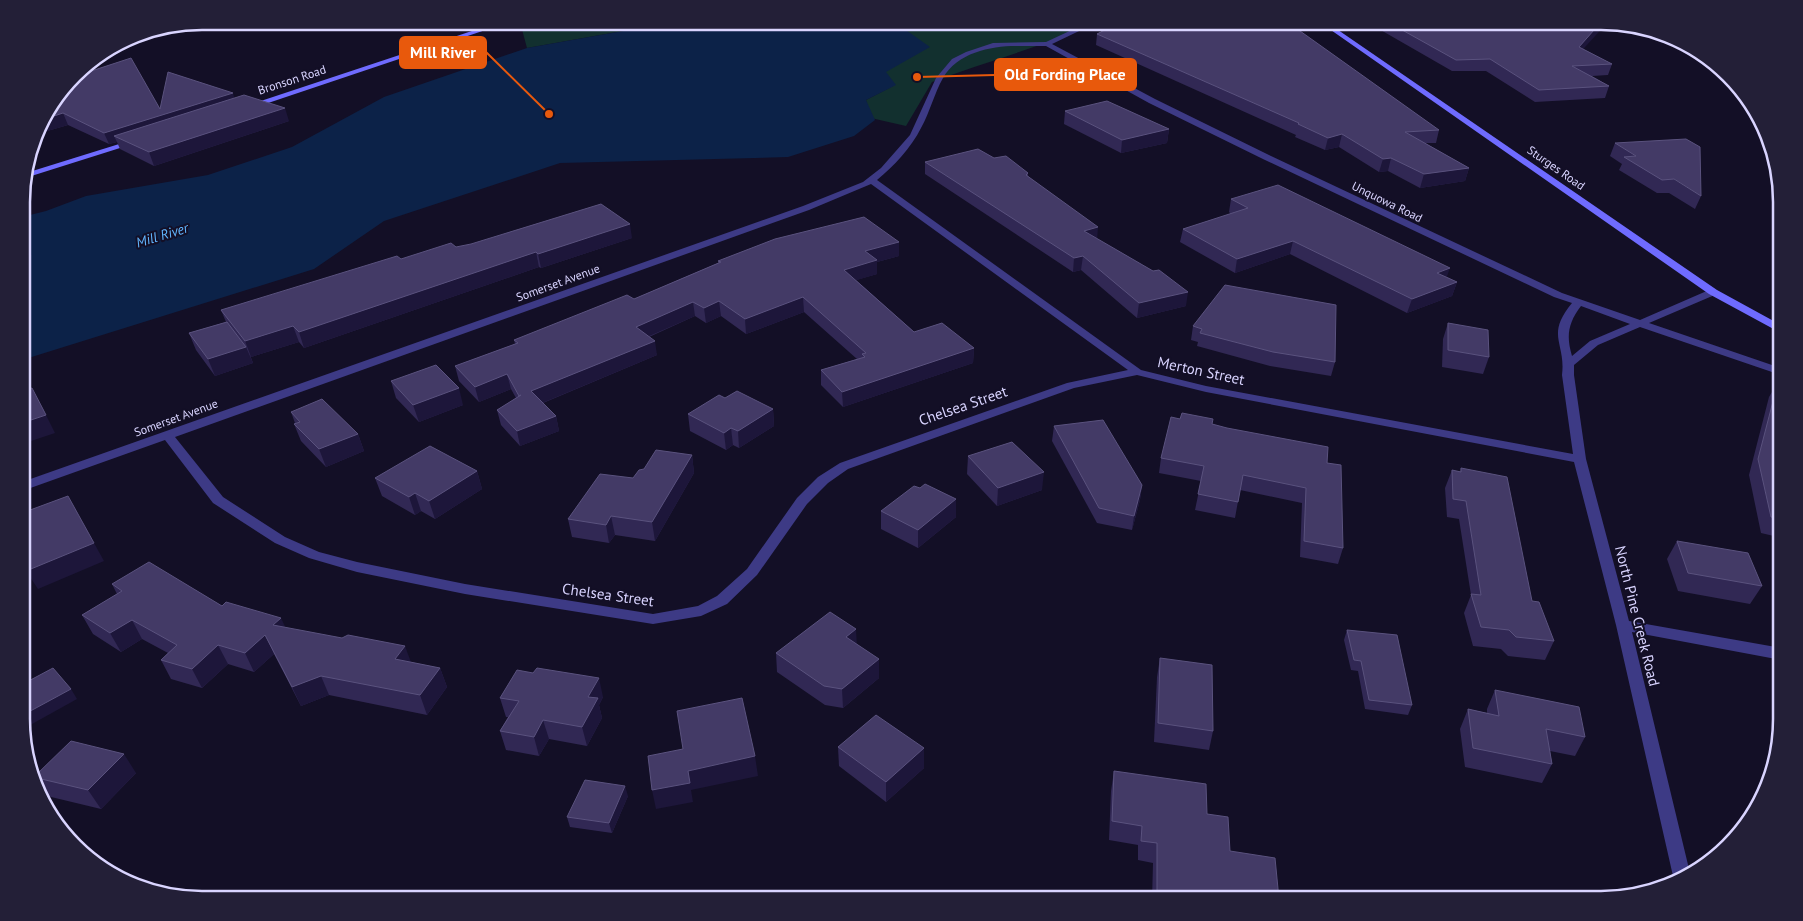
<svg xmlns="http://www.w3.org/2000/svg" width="1803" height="921" viewBox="0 0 1803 921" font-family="'PT Sans',sans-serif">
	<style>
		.green { fill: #12302f }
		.water { fill: #0c2248 }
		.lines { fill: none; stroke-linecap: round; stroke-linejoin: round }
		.minor { fill: #3d3a85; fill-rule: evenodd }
		.secondary { fill: #6f6bff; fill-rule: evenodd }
		.wall { fill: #312854 }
		.shaded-wall { fill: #1d163a }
		.building { fill: #433a66; stroke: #5a527e }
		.labels { text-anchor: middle; stroke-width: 4; stroke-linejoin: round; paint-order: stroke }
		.far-street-label { font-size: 12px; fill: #d9d4ff; stroke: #130f26 }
		.far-water-label { font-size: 14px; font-style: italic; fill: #62b6ff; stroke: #130f26 }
		.street-label { font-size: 15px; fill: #d9d4ff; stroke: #130f26 }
		.rim { fill: none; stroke: #d9d4ff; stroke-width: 2.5 }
		.leader { fill: none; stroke: #e8590c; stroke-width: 2 }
		.callout-dot { fill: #e8590c; stroke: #130f26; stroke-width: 2 }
		.callout { fill: #e8590c; stroke: #e8590c; stroke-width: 2 }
		.callout-label { font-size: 16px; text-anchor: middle; font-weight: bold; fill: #fff }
	</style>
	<rect width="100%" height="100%" fill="#130f26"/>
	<!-- green -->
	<g class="green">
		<polygon points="656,21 623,31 527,48 520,22"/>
		<path d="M 902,21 L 1097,21 C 1044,47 987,61 932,82 L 906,126 L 871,118 L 866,100 L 893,86 L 885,71 L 896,24 Z"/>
	</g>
	<!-- water -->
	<polygon class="water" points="656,21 901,21 896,23 930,47 886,72 896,85 866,100 875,120 854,136 788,157 560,163 384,221 314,269 22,360 22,217 46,211 86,196 208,175 292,147 384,97 527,48 623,31"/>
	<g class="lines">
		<!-- minor -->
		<path class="minor" d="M 1091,21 L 1100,21 L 1052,44 L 1155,99 L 1271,156 L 1562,293 L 1640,320 L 1709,290 L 1717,290 L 1717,294 L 1649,323 L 1781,368 L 1781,375 L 1640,327 L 1598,345 L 1574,365 L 1574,375 L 1586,459 L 1629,621 L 1782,648 L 1782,660 L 1632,632 L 1690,873 L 1674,879 L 1673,876 L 1616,625 L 1574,462 L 1206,392 L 1137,375 L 1074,388 L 848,469 L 828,483 L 807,504 L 757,575 L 727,604 L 701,616 L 653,624 L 465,594 L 357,572 L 309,558 L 275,543 L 213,503 L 165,440 L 22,491 L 22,482 L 803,206 L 863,182 L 881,168 L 910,135 L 936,78 L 952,59 L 966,52 L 993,43 L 1046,42 ZM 1016,46 L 1046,46 L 1149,103 L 1265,160 L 1554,297 L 1572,303 C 1545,336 1566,342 1562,375 L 1573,454 L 1206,386 L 1141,370 L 877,180 C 894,166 911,148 921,128 C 930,112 934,94 943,78 C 957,53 990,46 1016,46 ZM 871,184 L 1128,370 L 1067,383 L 840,463 L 818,477 L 797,498 L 747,569 L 717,596 L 698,606 L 653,614 L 465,584 L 357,562 L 319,552 L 285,537 L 223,497 L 175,437 L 809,210 ZM 1581,306 L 1630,324 L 1590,341 L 1572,356 C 1566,336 1568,323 1581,306 Z"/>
		<!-- secondary -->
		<g class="secondary">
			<polygon points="502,21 512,21 250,109 243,107"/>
			<polygon points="1318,21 1325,21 1717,290 1781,325 1781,333 1709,294"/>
			<polygon points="132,140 139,142 25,178 26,173"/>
		</g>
	</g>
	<!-- wall -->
	<g class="wall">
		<polygon points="1365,21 1601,21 1583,49 1612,64 1608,75 1592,76 1609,86 1605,98 1535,102 1486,71 1452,71"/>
		<polygon points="1097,34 1439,130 1436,143 1425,143 1469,168 1465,181 1420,188 1388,171 1379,172 1339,147 1325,150 1295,137 1296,135 1096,45"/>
		<polygon points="76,76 160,109 234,98 289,121 154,166 120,149 117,142 109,144 68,125 37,134"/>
		<polygon points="1065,111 1169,129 1167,143 1121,153 1064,124"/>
		<polygon points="1615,143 1701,196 1695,209 1669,193 1657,193 1619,170 1622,164 1610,156"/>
		<polygon points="994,158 1028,173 1028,176 1097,239 1186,306 1137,318 1081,270 1073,272 925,174 925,162"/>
		<polygon points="1231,199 1447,277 1457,282 1452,296 1407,313 1290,254 1235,273 1180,242 1183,229 1231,214 1229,212"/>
		<polygon points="632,238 541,268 539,267 304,348 299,342 251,357 250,355 253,363 215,376 196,350 189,333 226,322 221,310 401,259 456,247"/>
		<polygon points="899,256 877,262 877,274 856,280 914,332 974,348 973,363 843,407 821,385 821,370 857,359 804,312 746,334 721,316 706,323 695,316 649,337 657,355 543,403 556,416 559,431 520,446 501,425 497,410 516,398 511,389 479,402 459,381 455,366 515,344 514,340 634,299 718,263 718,261"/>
		<polygon points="1448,323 1489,357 1483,374 1442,367 1443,339"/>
		<polygon points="1193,326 1335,362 1331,376 1270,366 1197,346 1198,342 1191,340"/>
		<polygon points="391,381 463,405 419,422 396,398"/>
		<polygon points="1778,382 1781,394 1781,543 1778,537 1761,533 1749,475 1769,397"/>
		<polygon points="725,398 773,409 774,426 739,448 733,445 726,450 690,431 688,414"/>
		<polygon points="291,412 358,434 364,451 326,467 301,441 294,424 295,423"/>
		<polygon points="1212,424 1327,463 1343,548 1338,564 1300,557 1302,503 1240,490 1235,518 1195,510 1201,481 1159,473 1161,458"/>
		<polygon points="1054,426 1142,485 1140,500 1132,530 1097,523 1052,441"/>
		<polygon points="692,455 694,473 655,541 615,535 609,543 572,537 568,519 633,478 644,469"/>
		<polygon points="968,456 1042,490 997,506 967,474"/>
		<polygon points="1461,468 1532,601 1554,641 1545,660 1508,656 1501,649 1473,646 1464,613 1471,595 1459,519 1447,517 1445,488 1452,470 1460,472"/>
		<polygon points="477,471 482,489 435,519 421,511 415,515 382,496 375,478"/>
		<polygon points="920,488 956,517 918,548 881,529 881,511"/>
		<polygon points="1677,541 1762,586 1750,604 1678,591 1667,559"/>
		<polygon points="112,584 222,606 286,628 411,662 440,668 447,687 427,715 329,695 301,706 274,654 254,672 228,664 202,688 171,679 161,660 168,653 142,639 121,652 93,634 82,615 117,594"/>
		<polygon points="856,629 856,644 879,678 843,708 825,705 777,672 776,653"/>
		<polygon points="1347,630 1412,705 1408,715 1365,709 1358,671 1351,670 1344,640"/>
		<polygon points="1160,658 1213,731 1209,750 1154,742 1157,677"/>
		<polygon points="1495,690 1585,737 1575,756 1550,751 1552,764 1542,783 1465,767 1460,729 1468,709 1487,713 1487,709"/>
		<polygon points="603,697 599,705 602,718 587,746 549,739 539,756 506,750 500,731 508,717 506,717 500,698"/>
		<polygon points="838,747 924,748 924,768 886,802 839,766"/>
		<polygon points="1114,771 1207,814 1230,851 1279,899 1152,900 1153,863 1138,860 1138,845 1109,840 1111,791"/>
		<polygon points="136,773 101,809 47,796 42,788 36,775"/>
		<polygon points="628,796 612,833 570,827 567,817"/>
	</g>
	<!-- shaded-wall -->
	<g class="shaded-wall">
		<polygon points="1602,21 1607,23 1575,58 1579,47"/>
		<polygon points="118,44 123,44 125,50 106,52"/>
		<polygon points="233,93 236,104 114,136 117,142 109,144 104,133"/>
		<polygon points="285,108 289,121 154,166 149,152"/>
		<polygon points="63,113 68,125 37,134 40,122 42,120"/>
		<polygon points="1169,129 1167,143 1121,153 1122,140"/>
		<polygon points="1342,134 1339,147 1325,150 1328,138"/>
		<polygon points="1391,158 1388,171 1379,172 1383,159"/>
		<polygon points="1469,168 1465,181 1420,188 1424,174"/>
		<polygon points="630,224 632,238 541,268 538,254"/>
		<polygon points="1098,227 1097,241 1084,231"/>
		<polygon points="1293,241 1290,254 1235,273 1237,259"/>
		<polygon points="899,242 899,256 877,262 877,274 844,284 844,270 865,251"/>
		<polygon points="536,252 539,267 304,348 299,332"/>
		<polygon points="1083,256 1081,270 1073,272 1074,258"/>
		<polygon points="1450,268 1445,282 1437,273"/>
		<polygon points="1457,282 1452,296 1407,313 1412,299"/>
		<polygon points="1188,292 1186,306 1137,318 1139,303"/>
		<polygon points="803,297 804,312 746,334 745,319"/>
		<polygon points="719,301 721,316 706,323 704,308"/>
		<polygon points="693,302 695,316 638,341 636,327"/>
		<polygon points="293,326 299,342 251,357 245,341"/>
		<polygon points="655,341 657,355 535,406 531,391"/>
		<polygon points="246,347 253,363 215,376 208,359"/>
		<polygon points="974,348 973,363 843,407 842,392"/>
		<polygon points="507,374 511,389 479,402 475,387"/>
		<polygon points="459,388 463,405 419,422 413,405"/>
		<polygon points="41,405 55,433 22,444 22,423"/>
		<polygon points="773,409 774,426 739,448 738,431"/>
		<polygon points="556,416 559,431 520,446 517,431"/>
		<polygon points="731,428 733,445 726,450 724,433"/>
		<polygon points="358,434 364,451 326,467 319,449"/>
		<polygon points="692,455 694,473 655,541 652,522"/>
		<polygon points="477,471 482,489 435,519 429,501"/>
		<polygon points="1044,472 1042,490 997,506 998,488"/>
		<polygon points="1142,485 1140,500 1132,530 1134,516"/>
		<polygon points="415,493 421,511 415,515 409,497"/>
		<polygon points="956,499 956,517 918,548 918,530"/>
		<polygon points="611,516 615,535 609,543 606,525"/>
		<polygon points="94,543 104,561 38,589 26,571"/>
		<polygon points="281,618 290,637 273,625"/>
		<polygon points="132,620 142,639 121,652 110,633"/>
		<polygon points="856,629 857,648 846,637"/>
		<polygon points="265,635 274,654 254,672 245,653"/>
		<polygon points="218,645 228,664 202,688 192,669"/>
		<polygon points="405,646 412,665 395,659"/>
		<polygon points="879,659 879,678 843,708 842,689"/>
		<polygon points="440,668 447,687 427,715 420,695"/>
		<polygon points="321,676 329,695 301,706 292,687"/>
		<polygon points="599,678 603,697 599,705 602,718 587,746 582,727 588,697"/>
		<polygon points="71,689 77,699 23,729 23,715"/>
		<polygon points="543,720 549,739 539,756 534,737"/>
		<polygon points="924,748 924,768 886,802 886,782"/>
		<polygon points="124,754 136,773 101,809 88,790"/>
		<polygon points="755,756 758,776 691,790 693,802 656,809 652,790 688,771"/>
		<polygon points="625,786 628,796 612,833 609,823"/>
	</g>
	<!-- building -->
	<g class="building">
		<polygon points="1122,21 1286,21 1439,130 1405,132 1469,168 1424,174 1391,158 1383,159 1342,134 1328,138 1298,124 1299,123 1097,34"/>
		<polygon points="1386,21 1602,21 1579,47 1612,64 1572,66 1609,86 1539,90 1490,59 1456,60"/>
		<polygon points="131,58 160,109 168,72 233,93 104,133 63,113 42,120 76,76"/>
		<polygon points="244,95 285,108 149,152 114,136"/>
		<polygon points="1107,101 1169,129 1122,140 1065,111"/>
		<polygon points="1686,139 1700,147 1701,196 1674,179 1662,180 1624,157 1636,156 1615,143"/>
		<polygon points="978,149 994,158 1006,156 1028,173 1026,175 1098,227 1084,231 1153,271 1159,270 1188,292 1139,303 1083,256 1074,258 925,162"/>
		<polygon points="1278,185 1450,268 1437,273 1457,282 1412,299 1293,241 1237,259 1183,229 1248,208 1231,199"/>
		<polygon points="601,204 630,224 538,254 536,252 299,332 293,326 245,341 221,310 397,256 401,259 451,243 456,247 471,244"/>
		<polygon points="864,217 899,242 865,251 877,260 844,270 914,332 942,323 974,348 842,392 821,370 865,357 862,354 866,353 803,297 745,319 719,301 704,308 693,302 636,327 655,341 531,391 556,416 517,431 497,410 521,395 519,396 507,374 475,387 455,366 518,343 514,340 627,295 634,299 721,262 718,261 775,239"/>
		<polygon points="1225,285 1336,305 1335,362 1273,352 1200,333 1202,329 1193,326"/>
		<polygon points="227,322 246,347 208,359 189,333"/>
		<polygon points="1448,323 1488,330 1489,357 1448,350"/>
		<polygon points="436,365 459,388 413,405 391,381"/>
		<polygon points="1778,382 1781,394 1781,519 1771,517 1758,459"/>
		<polygon points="32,388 46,415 22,423 22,391"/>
		<polygon points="737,391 773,409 738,431 731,428 724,433 688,414 719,395 725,398"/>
		<polygon points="322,399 358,434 319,449 294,424 300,422 291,412"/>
		<polygon points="1182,413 1213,419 1212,424 1227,428 1328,447 1327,463 1341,465 1343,548 1304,541 1306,488 1243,475 1238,502 1198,494 1204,466 1161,458 1171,417 1180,419"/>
		<polygon points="1103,420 1142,485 1134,516 1099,508 1054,426"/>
		<polygon points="1012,442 1044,472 998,488 968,456"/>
		<polygon points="430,446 477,471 429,501 415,493 409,497 375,478"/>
		<polygon points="656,450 692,455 652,522 611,516 606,525 568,519 600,474 633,478 639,470 644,469"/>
		<polygon points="1461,468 1507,477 1532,601 1539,602 1554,641 1516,637 1509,630 1481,627 1471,594 1481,595 1466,501 1453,499 1452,470 1461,472"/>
		<polygon points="925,484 956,499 918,530 881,511 914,486 920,488"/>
		<polygon points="68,496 94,543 26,571 22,563 22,513"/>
		<polygon points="1677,541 1748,553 1762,586 1688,573"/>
		<polygon points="149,562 222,606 226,602 281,618 273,625 342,638 348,635 405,646 395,659 440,668 420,695 321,676 292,687 265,635 245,653 218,645 192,669 161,660 177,645 132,620 110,633 82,615 122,591 112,584"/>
		<polygon points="830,612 856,629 846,637 879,659 842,689 824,686 776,653"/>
		<polygon points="1347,630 1397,635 1412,705 1369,700 1361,661 1354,660"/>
		<polygon points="1160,658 1212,665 1213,731 1158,723"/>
		<polygon points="53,668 71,689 23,715 23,684"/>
		<polygon points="537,668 599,678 588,697 598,698 582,727 543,720 534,737 500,731 519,701 500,698 517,670 533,673"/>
		<polygon points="1495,690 1579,707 1585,737 1546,729 1552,764 1473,748 1468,709 1499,716"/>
		<polygon points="742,698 755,756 688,771 690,783 652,790 648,756 683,749 677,711"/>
		<polygon points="876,715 924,748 886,782 838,747"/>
		<polygon points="71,741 124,754 88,790 37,778 36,775"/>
		<polygon points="1114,771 1206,784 1207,814 1228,817 1230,851 1275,858 1279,899 1210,899 1157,891 1157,843 1141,841 1142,826 1112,821"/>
		<polygon points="585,780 625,786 609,823 567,817"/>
	</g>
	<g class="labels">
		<!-- far-street labels -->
		<g class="far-street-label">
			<text transform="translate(292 80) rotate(-18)" y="4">Bronson Road</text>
			<text transform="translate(1556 168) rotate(35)" y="4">Sturges Road</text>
			<text transform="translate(1387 202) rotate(26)" y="4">Unquowa Road</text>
			<text transform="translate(558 283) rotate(-20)" y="4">Somerset Avenue</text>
			<text transform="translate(176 418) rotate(-20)" y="4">Somerset Avenue</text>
		</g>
		<!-- far-water labels -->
		<g class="far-water-label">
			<text transform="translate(162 235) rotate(-17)" y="5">Mill River</text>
		</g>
		<!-- street labels -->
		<g class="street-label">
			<text transform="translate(1201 371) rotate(12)" y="5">Merton Street</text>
			<text transform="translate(963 406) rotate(-19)" y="5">Chelsea Street</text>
			<text transform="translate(608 595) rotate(8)" y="5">Chelsea Street</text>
			<text transform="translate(1637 616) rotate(76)" y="5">North Pine Creek Road</text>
		</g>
	</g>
	<!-- crop -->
	<path d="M0 0H1803V921H0ZM202 30H1601A172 172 0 0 1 1773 202V719A172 172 0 0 1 1601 891H202A172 172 0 0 1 30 719V202A172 172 0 0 1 202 30Z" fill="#231f37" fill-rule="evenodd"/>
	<path class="rim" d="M202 30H1601A172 172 0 0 1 1773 202V719A172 172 0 0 1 1601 891H202A172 172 0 0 1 30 719V202A172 172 0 0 1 202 30Z"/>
	<!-- callouts -->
	<path class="leader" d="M549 114L486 52M917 77L995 75"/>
	<g class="callout-dot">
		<circle cx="549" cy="114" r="5"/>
		<circle cx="917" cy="77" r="5"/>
	</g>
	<g class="callout">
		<rect x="400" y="37" width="86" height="31" rx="5"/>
		<rect x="995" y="59" width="141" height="31" rx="5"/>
	</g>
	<g class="callout-label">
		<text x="443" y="58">Mill River</text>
		<text x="1065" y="80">Old Fording Place</text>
	</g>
</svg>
